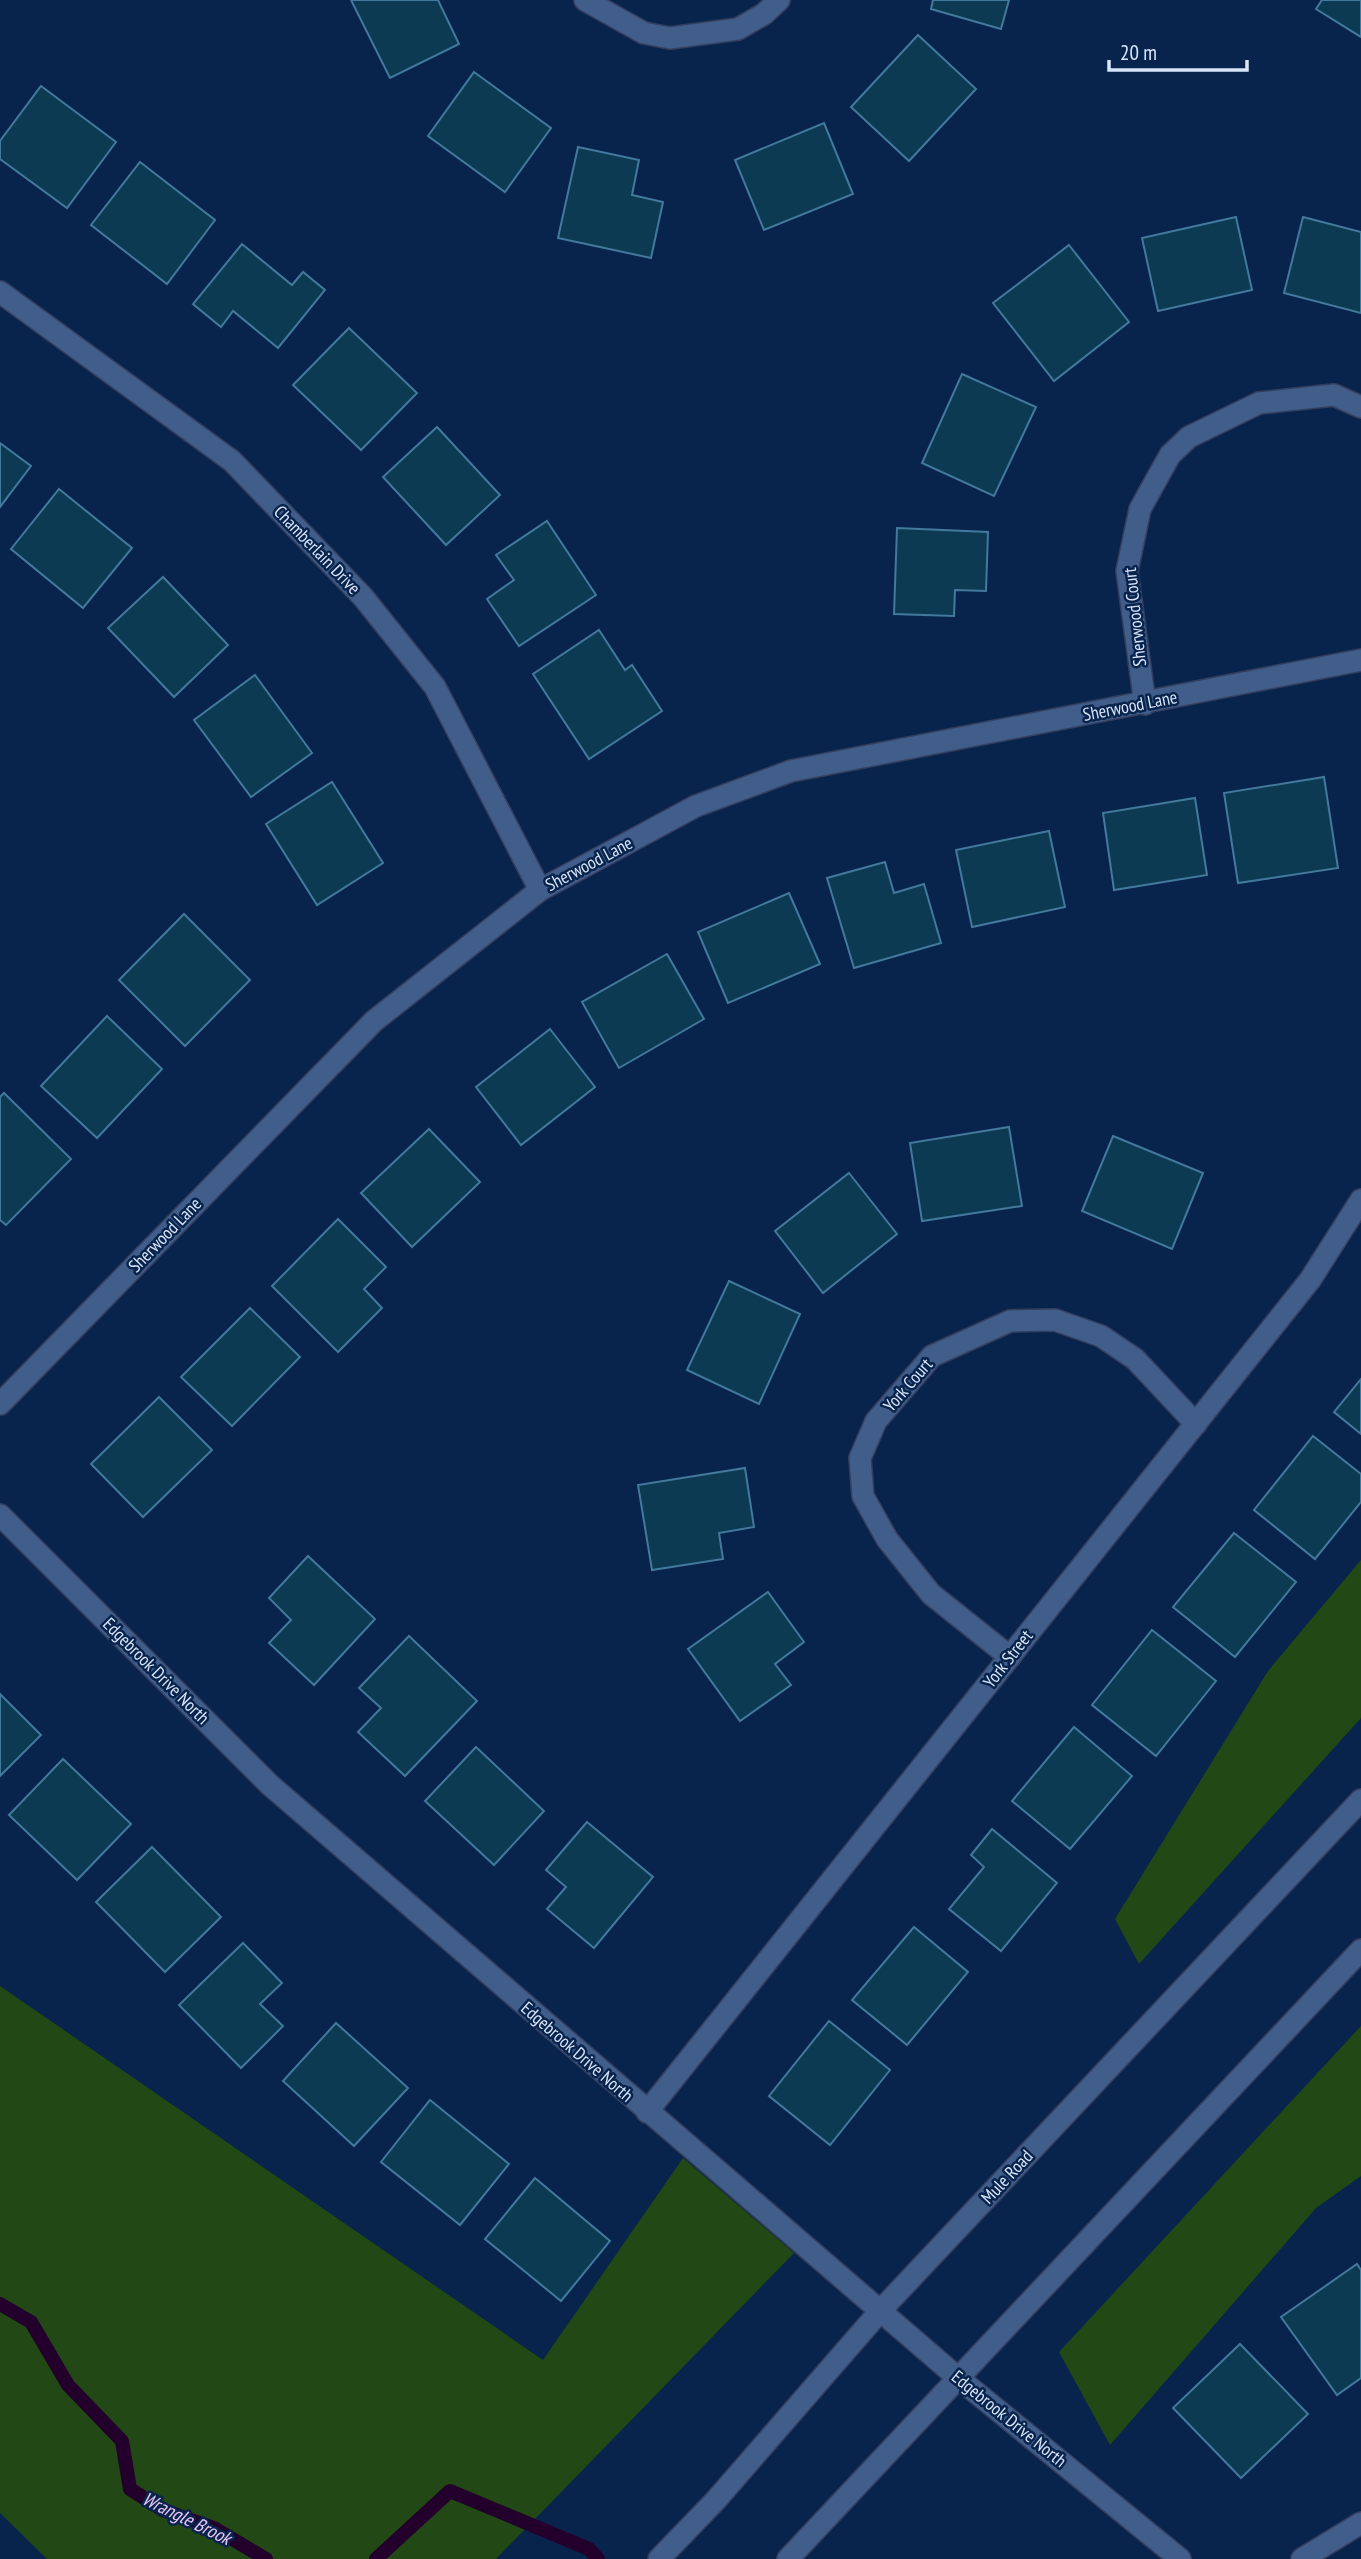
<svg xmlns="http://www.w3.org/2000/svg" width="1361" height="2559" viewBox="0 0 1361 2559" font-family="'PT Sans Narrow',sans-serif">
	<style>
		.green { fill: #224815 }
		.lines { fill: none; stroke-linecap: round; stroke-linejoin: round }
		.stream { stroke: #22002b; stroke-width: 14 }
		.building { fill: #0d3a53; stroke: #42799c; stroke-width: 2 }
		.minor-casing { stroke: #343f60; stroke-width: 24 }
		.secondary-casing { stroke: #343f60; stroke-width: 24 }
		.minor { stroke: #415e8b; stroke-width: 21 }
		.secondary { stroke: #415e8b; stroke-width: 21 }
		.labels { text-anchor: middle; stroke-width: 5; stroke-linejoin: round; paint-order: stroke }
		.street-label { font-size: 18px; fill: #d7e5fa; stroke: #09244c }
		.water-label { font-size: 19px; font-style: italic; fill: #e8c3f3; stroke: #09244c }
	</style>
	<rect width="100%" height="100%" fill="#09244c"/>
	<!-- green -->
	<g class="green">
		<polygon points="1361,1560 1361,1718 1139,1964 1115,1919 1268,1671"/>
		<polygon points="0,1986 543,2360 683,2158 794,2253 496,2559 47,2559 0,2513"/>
		<polygon points="1361,2026 1361,2176 1316,2208 1110,2445 1059,2352"/>
	</g>
	<g class="lines">
		<!-- stream -->
		<g class="stream">
			<polyline points="0,2304 31,2322 68,2385 122,2441 130,2489 163,2510 214,2528 266,2559"/>
			<polyline points="376,2559 450,2491 589,2549 598,2559"/>
		</g>
	</g>
	<!-- building -->
	<g class="building">
		<polygon points="351,0 438,0 459,44 390,78"/>
		<polygon points="933,0 1009,0 1001,29 931,9"/>
		<polygon points="1322,0 1361,0 1361,37 1316,9"/>
		<polygon points="918,35 976,89 909,161 851,107"/>
		<polygon points="474,72 551,128 505,192 428,136"/>
		<polygon points="41,86 116,142 67,208 0,159 0,141"/>
		<polygon points="824,123 853,194 764,230 735,160"/>
		<polygon points="578,147 639,160 632,195 663,202 651,258 558,238"/>
		<polygon points="140,162 215,220 167,284 91,225"/>
		<polygon points="1236,217 1252,290 1158,311 1142,238"/>
		<polygon points="1303,217 1361,232 1361,313 1284,293"/>
		<polygon points="242,244 292,285 303,272 325,290 278,348 233,311 221,327 193,304"/>
		<polygon points="1069,245 1129,322 1054,381 993,303"/>
		<polygon points="349,328 417,393 361,450 293,385"/>
		<polygon points="962,374 1036,407 994,496 922,463"/>
		<polygon points="437,427 500,495 446,545 383,477"/>
		<polygon points="0,443 31,466 0,507"/>
		<polygon points="59,489 132,548 83,608 11,549"/>
		<polygon points="547,521 596,595 519,646 487,599 514,580 496,555"/>
		<polygon points="897,528 988,532 986,591 955,590 954,616 894,614"/>
		<polygon points="163,577 228,645 174,697 108,628"/>
		<polygon points="599,630 625,670 632,665 662,711 589,759 533,674"/>
		<polygon points="255,675 312,753 251,797 194,720"/>
		<polygon points="1324,777 1338,868 1238,883 1224,793"/>
		<polygon points="332,782 383,863 317,905 266,824"/>
		<polygon points="1195,798 1207,875 1114,890 1103,813"/>
		<polygon points="1049,831 1065,907 972,927 956,850"/>
		<polygon points="885,862 894,893 924,884 941,943 854,968 827,878"/>
		<polygon points="789,893 820,964 728,1003 698,932"/>
		<polygon points="184,914 250,980 185,1046 119,980"/>
		<polygon points="667,954 704,1019 619,1068 582,1002"/>
		<polygon points="107,1016 162,1069 97,1138 41,1086"/>
		<polygon points="550,1029 595,1087 521,1145 476,1087"/>
		<polygon points="4,1093 71,1159 6,1225 0,1220 0,1097"/>
		<polygon points="1009,1127 1022,1206 922,1221 910,1143"/>
		<polygon points="429,1129 480,1182 412,1247 361,1193"/>
		<polygon points="1113,1136 1203,1173 1172,1249 1082,1211"/>
		<polygon points="849,1173 897,1234 823,1293 775,1231"/>
		<polygon points="338,1219 386,1267 364,1289 382,1308 338,1352 272,1286"/>
		<polygon points="729,1281 800,1314 759,1404 687,1370"/>
		<polygon points="250,1308 300,1357 232,1426 181,1377"/>
		<polygon points="1361,1379 1361,1434 1334,1412"/>
		<polygon points="159,1397 212,1450 143,1517 91,1464"/>
		<polygon points="1313,1436 1361,1474 1361,1502 1315,1559 1254,1510"/>
		<polygon points="745,1468 754,1527 719,1533 723,1559 652,1570 638,1485"/>
		<polygon points="1234,1533 1296,1582 1235,1657 1173,1607"/>
		<polygon points="308,1556 375,1619 314,1685 269,1643 291,1620 269,1598"/>
		<polygon points="768,1592 804,1642 775,1664 791,1685 740,1721 688,1649"/>
		<polygon points="1152,1630 1216,1681 1156,1756 1092,1705"/>
		<polygon points="409,1636 477,1701 405,1776 358,1732 381,1708 359,1688"/>
		<polygon points="0,1694 41,1735 0,1776"/>
		<polygon points="1074,1727 1132,1776 1070,1849 1012,1801"/>
		<polygon points="476,1747 544,1811 494,1865 425,1801"/>
		<polygon points="63,1759 131,1824 77,1880 9,1815"/>
		<polygon points="587,1822 653,1877 594,1948 547,1909 566,1887 546,1870"/>
		<polygon points="992,1829 1057,1883 1001,1951 949,1909 984,1867 971,1855"/>
		<polygon points="152,1847 221,1917 165,1972 96,1902"/>
		<polygon points="914,1927 968,1972 907,2045 852,2000"/>
		<polygon points="243,1943 282,1983 260,2004 283,2026 241,2068 179,2005"/>
		<polygon points="829,2021 890,2070 830,2145 769,2096"/>
		<polygon points="336,2023 408,2088 354,2146 283,2081"/>
		<polygon points="430,2100 509,2164 460,2225 381,2162"/>
		<polygon points="535,2178 610,2241 561,2301 485,2239"/>
		<polygon points="1357,2264 1361,2270 1361,2378 1337,2395 1281,2317"/>
		<polygon points="1240,2344 1308,2414 1241,2478 1173,2408"/>
	</g>
	<g class="lines">
		<defs>
			<g id="minor">
				<polyline points="585,0 644,33 670,38 738,29 764,14 779,0"/>
				<polyline points="0,292 232,461 363,597 435,687 540,890"/>
				<polyline points="1145,704 1127,571 1140,509 1170,455 1189,437 1259,403 1334,395 1361,407"/>
				<polyline points="0,1404 374,1021 540,890 696,806 791,771 1361,660"/>
				<polyline points="0,1515 270,1785 957,2377 1180,2559"/>
				<polyline points="1010,1657 931,1594 887,1539 863,1496 860,1458 876,1421 932,1356 1010,1321 1055,1320 1101,1336 1135,1359 1196,1424"/>
				<polyline points="647,2112 1310,1280 1361,1200"/>
				<polyline points="1302,2559 1361,2523"/>
			</g>
			<g id="secondary">
				<polyline points="659,2559 716,2500 881,2310 1361,1800"/>
				<polyline points="788,2559 1361,1950"/>
			</g>
		</defs>
		<!-- minor casing -->
		<use href="#minor" class="minor-casing"/>
		<!-- secondary casing -->
		<use href="#secondary" class="secondary-casing"/>
		<!-- minor -->
		<use href="#minor" class="minor"/>
		<!-- secondary -->
		<use href="#secondary" class="secondary"/>
	</g>
	<g class="labels">
		<!-- street labels -->
		<g class="street-label">
			<text transform="translate(317 550) rotate(46)" y="6">Chamberlain Drive</text>
			<text transform="translate(1135 617) rotate(-96)" y="6">Sherwood Court</text>
			<text transform="translate(1130 706) rotate(-11)" y="6">Sherwood Lane</text>
			<text transform="translate(589 864) rotate(-28)" y="6">Sherwood Lane</text>
			<text transform="translate(165 1235) rotate(-46)" y="6">Sherwood Lane</text>
			<text transform="translate(908 1385) rotate(-49)" y="6">York Court</text>
			<text transform="translate(1008 1659) rotate(-52)" y="6">York Street</text>
			<text transform="translate(156 1671) rotate(45)" y="6">Edgebrook Drive North</text>
			<text transform="translate(577 2052) rotate(41)" y="6">Edgebrook Drive North</text>
			<text transform="translate(1007 2177) rotate(-47)" y="6">Mule Road</text>
			<text transform="translate(1009 2419) rotate(39)" y="6">Edgebrook Drive North</text>
		</g>
		<!-- water labels -->
		<g class="water-label">
			<text transform="translate(187 2518) rotate(26)" y="7">Wrangle Brook</text>
		</g>
	</g>
	<!-- scale -->
	<path d="M1109 60v10h138v-10" fill="none" stroke="#d7e5fa" stroke-width="3.5"/>
	<text x="1120" y="60" font-size="21" fill="#d7e5fa" stroke="#09244c" stroke-width="5" paint-order="stroke">20 m</text>
</svg>
